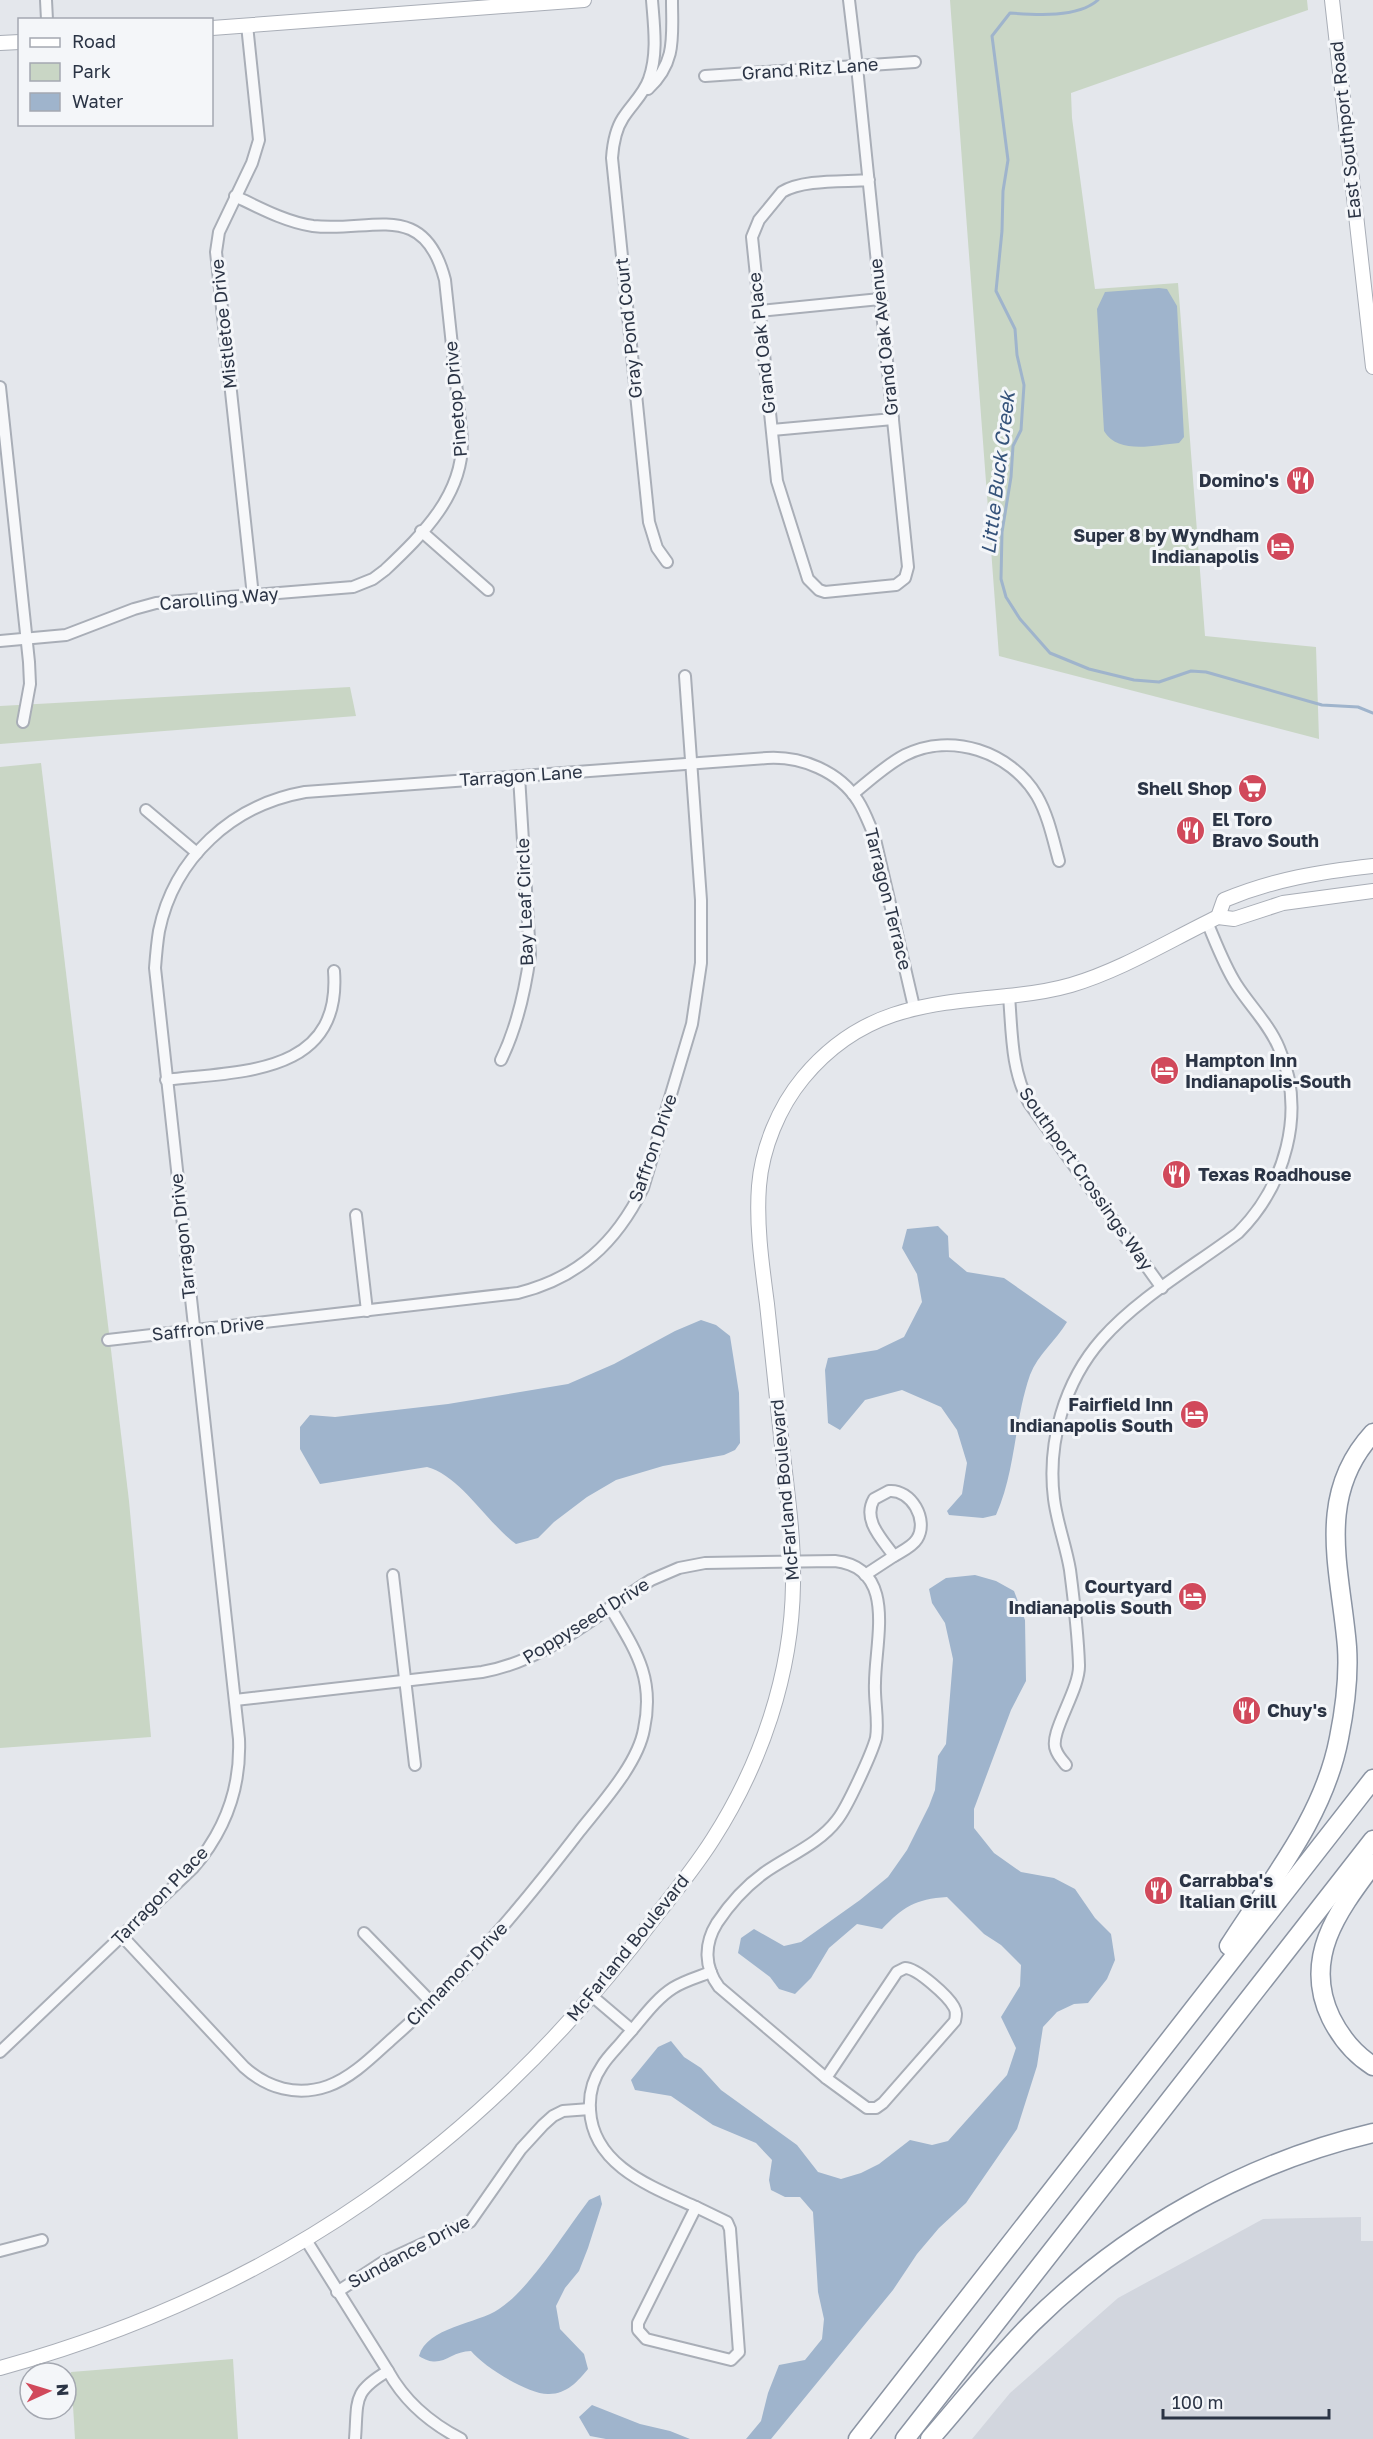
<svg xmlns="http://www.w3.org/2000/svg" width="1373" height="2439" viewBox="0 0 1373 2439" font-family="'Golos Text',sans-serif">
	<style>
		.built { fill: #d2d6de }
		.green { fill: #c9d6c5 }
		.water { fill: #9fb4cc }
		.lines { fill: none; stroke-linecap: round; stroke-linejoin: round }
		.stream { stroke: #9fb4cc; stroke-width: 3 }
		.street-casing { stroke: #a9aeb7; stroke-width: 14 }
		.secondary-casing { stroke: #a9aeb7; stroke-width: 16 }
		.highway-casing { stroke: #8b94a3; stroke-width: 21 }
		.street { stroke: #f7f8fa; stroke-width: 10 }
		.secondary { stroke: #fff; stroke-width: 14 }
		.highway { stroke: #fff; stroke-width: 18 }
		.labels { text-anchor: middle; stroke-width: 6; stroke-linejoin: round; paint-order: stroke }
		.street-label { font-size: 18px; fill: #2b3445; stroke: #f4f6f9 }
		.poi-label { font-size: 18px; font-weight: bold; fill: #2b3445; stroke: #f4f6f9; text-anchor: end }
		.water-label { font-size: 20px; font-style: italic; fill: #34527a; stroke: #f4f6f9 }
	</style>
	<rect width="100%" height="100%" fill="#e4e7ec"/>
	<!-- built -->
	<polygon class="built" points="1361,2217 1361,2241 1373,2241 1373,2439 972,2439 1010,2393 1118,2298 1263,2219"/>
	<!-- green -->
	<g class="green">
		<polygon points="950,0 1307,0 1308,10 1071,93 1072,118 1095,289 1178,283 1205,636 1316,647 1319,739 999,656"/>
		<polygon points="350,687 356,716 0,744 0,706"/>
		<polygon points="41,763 129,1501 151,1737 0,1748 0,767"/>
		<polygon points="233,2359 238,2439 75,2439 71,2372"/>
	</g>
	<!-- water -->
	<g class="water">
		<path d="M 1159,288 L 1167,289 L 1177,306 L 1184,437 L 1179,443 C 1155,445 1118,455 1104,431 L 1097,309 L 1105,292 Z"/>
		<path d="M 938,1226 L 948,1236 L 949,1257 L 967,1272 L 1004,1278 L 1067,1322 C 1056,1341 1038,1354 1030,1375 C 1014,1421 1016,1470 996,1515 L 983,1518 L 949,1515 L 947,1511 L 962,1494 L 967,1463 L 957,1430 L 941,1407 L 902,1390 L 865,1400 L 840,1430 L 828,1423 L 825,1370 L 828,1358 L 877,1350 L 904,1337 L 922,1302 L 917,1274 L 902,1248 L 907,1229 Z"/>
		<path d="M 701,1320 L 716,1325 L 730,1336 L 739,1393 L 740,1443 L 735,1450 L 724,1455 L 663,1466 L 616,1480 L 587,1497 L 554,1522 L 538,1538 L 516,1544 C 487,1523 461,1476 427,1467 L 320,1484 L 300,1449 L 300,1427 L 310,1415 L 335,1417 L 448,1404 L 568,1384 L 614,1364 L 675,1331 Z"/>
		<path d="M 975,1575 L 996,1581 L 1014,1591 L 1025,1620 L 1026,1681 L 1011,1710 L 974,1809 L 974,1828 L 994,1853 L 1021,1872 L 1054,1878 L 1075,1889 L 1095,1918 L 1111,1934 L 1115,1960 L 1107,1979 L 1088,2003 L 1074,2004 L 1057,2012 L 1043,2027 L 1037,2066 L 1017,2129 L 966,2203 L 939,2228 L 917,2254 L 893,2290 L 771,2439 L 746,2439 L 761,2421 L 768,2393 L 779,2365 L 805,2360 L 822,2339 L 824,2319 L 818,2292 L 813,2212 L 800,2197 L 785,2197 L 771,2190 L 769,2180 L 772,2160 L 756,2143 L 713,2125 L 671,2096 L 635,2090 L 631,2080 L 658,2047 L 671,2041 L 684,2057 L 701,2068 L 721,2090 L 797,2145 L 818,2172 L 841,2179 L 861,2173 L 879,2164 L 910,2140 L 932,2145 L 948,2141 L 1007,2075 L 1016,2048 L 1001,2017 L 1020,1986 L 1021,1965 L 1001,1945 L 984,1934 L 947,1897 C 915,1899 903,1907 882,1929 L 857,1924 L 829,1948 L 811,1978 L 795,1994 L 779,1989 L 770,1977 L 738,1953 L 741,1938 L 754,1929 L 784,1946 L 801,1942 L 860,1900 L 888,1877 L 907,1850 L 929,1806 L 935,1790 L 938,1756 L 946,1744 L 953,1659 L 945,1623 L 932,1603 L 929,1589 L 946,1578 Z"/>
		<path d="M 600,2195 L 602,2204 L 588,2248 L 579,2271 L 565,2288 L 556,2306 L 560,2329 L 584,2354 L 588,2369 C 578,2381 567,2394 549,2394 C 529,2395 484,2367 471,2351 C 449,2351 442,2371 419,2356 C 427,2327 477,2324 499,2309 C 530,2289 566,2230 589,2200 Z"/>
		<polygon points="592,2405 640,2424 670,2431 690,2439 606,2439 590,2436 579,2417"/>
	</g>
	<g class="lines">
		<!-- stream -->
		<path class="stream" d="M 1098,0 C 1078,18 1036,15 1010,13 L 992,36 L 1008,160 L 1003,191 L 1002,231 L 996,291 L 1015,329 L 1017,355 L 1024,385 L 1021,430 L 1013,446 L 1011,477 L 1002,532 L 1001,579 L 1006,597 L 1020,619 L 1050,653 L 1089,669 L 1134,680 L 1159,682 L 1191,671 L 1206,672 L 1322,705 L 1358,707 L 1373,713"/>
		<defs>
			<g id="street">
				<polyline points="46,0 47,20"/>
				<path d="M 652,0 C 654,26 658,54 649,79 C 644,94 631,105 623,118 C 615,130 613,144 612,158 L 649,522 L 657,548 L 667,562"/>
				<path d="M 849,0 L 857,67 L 908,567 L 905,578 L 896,585 L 825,592 L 819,590 L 808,579 L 777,481 L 752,237 L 759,220 L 782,192 C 803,179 844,182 869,180"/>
				<polyline points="247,25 259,140 252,163 219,232 216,252 253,596"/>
				<polyline points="705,76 915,62"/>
				<path d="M 648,89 C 677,62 672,36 672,0"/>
				<polyline points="759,311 880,299"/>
				<polyline points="0,387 29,662 30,684 23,722"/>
				<polyline points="772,430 893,419"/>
				<polyline points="421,531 488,590"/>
				<path d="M 0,641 L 66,635 L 134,609 L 156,603 L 353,587 L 373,579 L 385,570 C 423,534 464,494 462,439 L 445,280 C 424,198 371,233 313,226 C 286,222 260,208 235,196"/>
				<path d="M 853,794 C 870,780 886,765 905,755 C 951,732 1010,751 1037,796 C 1048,815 1053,839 1059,861"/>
				<polyline points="146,810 197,853"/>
				<path d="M 1009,996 C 1012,1032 1011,1070 1029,1103 L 1162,1288"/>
				<path d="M 501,1060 C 517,1027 525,992 530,955 L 519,776"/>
				<path d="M 166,1080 C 239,1071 342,1076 334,971"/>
				<polyline points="356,1215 367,1311"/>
				<path d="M 108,1340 L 518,1293 C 578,1278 616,1243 643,1188 L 692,1024 L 701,963 L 701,900 L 685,676"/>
				<path d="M 889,1491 C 911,1489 929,1520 917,1539 C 912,1547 902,1551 894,1556 C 882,1539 862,1520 874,1499 Z"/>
				<polyline points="393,1575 415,1765"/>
				<polyline points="865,1575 894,1556"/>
				<path d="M 235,1700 L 482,1672 C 546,1661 597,1614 651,1580 L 679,1568 L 705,1563 L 835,1561 C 898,1568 875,1641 875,1683 C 874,1701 879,1720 876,1738 C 872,1753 847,1808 837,1820 C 819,1844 788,1856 764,1873 C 746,1886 729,1905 717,1923 C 704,1944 704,1967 719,1987 L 826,2078"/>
				<path d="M 1066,1765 C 1063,1761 1058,1756 1056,1750 C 1048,1734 1080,1690 1079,1665 C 1078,1634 1074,1601 1070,1570 C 1066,1546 1057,1523 1054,1499 C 1047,1443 1064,1382 1102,1339 C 1138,1298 1194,1266 1238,1233 C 1285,1186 1307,1112 1279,1048 C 1269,1024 1250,1006 1236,984 C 1224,965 1216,943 1207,922"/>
				<polyline points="364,1933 432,2003"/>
				<path d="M 122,1936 L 244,2067 C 267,2088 297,2097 328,2086 C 353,2077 374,2055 393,2038 C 464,1976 522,1906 579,1832 C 601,1804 638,1764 644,1729 C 655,1677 635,1650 610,1607"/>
				<path d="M 905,1968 C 917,1968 948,1996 954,2007 C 957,2012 956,2016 955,2021 L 883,2103 L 876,2108 L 867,2108 L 826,2078 L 897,1972 Z"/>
				<polyline points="592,1996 632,2030"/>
				<path d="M 0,2052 L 193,1868 C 225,1831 241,1788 239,1739 L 155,968 C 156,955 157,943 159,931 C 174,858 232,805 305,792 L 767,758 C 801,756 839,771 858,801 C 865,812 869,824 874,835 L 914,1007"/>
				<polygon points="696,2207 727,2222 730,2229 739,2352 731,2360 646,2339 638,2330 638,2323"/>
				<path d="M 696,2207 C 652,2187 593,2166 590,2110 C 589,2095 593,2079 602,2066 C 608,2056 618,2047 625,2038 C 640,2022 654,2000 673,1988 C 684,1981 698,1977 711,1972"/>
				<polyline points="306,2240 388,2371"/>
				<polyline points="0,2251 42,2240"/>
				<polyline points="337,2292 383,2262 470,2222 521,2149 543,2125 553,2116 563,2111 590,2109"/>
				<path d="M 355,2439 C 358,2400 352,2392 388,2371 C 405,2402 430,2423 461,2439"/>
			</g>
			<g id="secondary">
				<polyline points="1332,0 1373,367"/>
				<polyline points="212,28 584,0"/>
				<polyline points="0,43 20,42"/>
				<path d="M 1218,917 L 1224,900 C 1275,879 1319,872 1373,866"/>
				<path d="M 0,2368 C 276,2292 483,2146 655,1917 C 675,1892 696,1866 713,1839 C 761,1764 792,1674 793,1584 C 794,1541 788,1498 783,1455 C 778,1405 772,1355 767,1304 C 762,1266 756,1225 759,1186 C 762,1148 779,1107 803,1078 C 860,1009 924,1004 1007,996 C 1029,994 1050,991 1071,985 C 1122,970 1170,940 1218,917 L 1234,919 L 1283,903 L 1373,891"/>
			</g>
			<g id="highway">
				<path d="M 1373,1864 C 1338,1911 1302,1958 1331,2018 C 1341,2038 1354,2054 1373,2066"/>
				<path d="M 1229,1946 C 1271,1880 1324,1817 1339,1738 C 1345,1708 1349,1677 1347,1647 C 1341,1571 1314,1497 1373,1433"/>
				<polyline points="858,2439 1373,1779"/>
				<polyline points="905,2439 1373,1840"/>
				<path d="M 930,2439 C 964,2400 996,2359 1032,2323 C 1125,2231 1245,2163 1373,2133"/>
			</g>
		</defs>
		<!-- street casing -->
		<use href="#street" class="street-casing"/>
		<!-- secondary casing -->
		<use href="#secondary" class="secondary-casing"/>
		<!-- highway casing -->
		<use href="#highway" class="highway-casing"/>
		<!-- street -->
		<use href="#street" class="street"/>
		<!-- secondary -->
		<use href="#secondary" class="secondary"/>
		<!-- highway -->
		<use href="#highway" class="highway"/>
	</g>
	<!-- icons -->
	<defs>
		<symbol id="restaurant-disc" viewBox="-11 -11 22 22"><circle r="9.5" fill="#d1495b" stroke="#f4f6f9"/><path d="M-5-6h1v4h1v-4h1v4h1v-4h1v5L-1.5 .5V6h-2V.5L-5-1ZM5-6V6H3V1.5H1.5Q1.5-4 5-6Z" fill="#fff"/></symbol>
		<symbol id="hotel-disc" viewBox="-11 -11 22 22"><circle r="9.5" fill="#d1495b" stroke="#f4f6f9"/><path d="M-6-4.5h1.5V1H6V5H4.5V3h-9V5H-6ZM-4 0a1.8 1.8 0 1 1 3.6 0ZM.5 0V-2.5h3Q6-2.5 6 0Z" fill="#fff"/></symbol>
		<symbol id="supermarket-disc" viewBox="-11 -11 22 22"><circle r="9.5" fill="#d1495b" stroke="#f4f6f9"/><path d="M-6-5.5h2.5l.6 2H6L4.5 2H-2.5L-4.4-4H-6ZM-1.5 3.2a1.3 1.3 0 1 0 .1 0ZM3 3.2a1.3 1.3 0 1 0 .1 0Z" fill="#fff"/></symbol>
	</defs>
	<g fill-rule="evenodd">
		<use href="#restaurant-disc" x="1284" y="464" width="33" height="33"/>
		<use href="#hotel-disc" x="1264" y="530" width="33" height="33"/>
		<use href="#supermarket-disc" x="1236" y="772" width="33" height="33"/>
		<use href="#restaurant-disc" x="1174" y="814" width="33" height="33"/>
		<use href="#hotel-disc" x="1148" y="1054" width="33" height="33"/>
		<use href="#restaurant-disc" x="1160" y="1158" width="33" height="33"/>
		<use href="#hotel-disc" x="1178" y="1398" width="33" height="33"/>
		<use href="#hotel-disc" x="1176" y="1580" width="33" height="33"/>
		<use href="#restaurant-disc" x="1230" y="1694" width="33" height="33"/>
		<use href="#restaurant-disc" x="1142" y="1874" width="33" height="33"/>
	</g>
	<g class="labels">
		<!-- street labels -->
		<g class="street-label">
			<text transform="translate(810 69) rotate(-4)" y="6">Grand Ritz Lane</text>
			<text transform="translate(1346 130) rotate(-96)" y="6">East Southport Road</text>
			<text transform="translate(224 324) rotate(-96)" y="6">Mistletoe Drive</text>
			<text transform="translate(629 328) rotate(-96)" y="6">Gray Pond Court</text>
			<text transform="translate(884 337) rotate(-96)" y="6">Grand Oak Avenue</text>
			<text transform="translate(762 343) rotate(-96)" y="6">Grand Oak Place</text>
			<text transform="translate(456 399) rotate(-95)" y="6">Pinetop Drive</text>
			<text transform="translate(219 599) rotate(-5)" y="6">Carolling Way</text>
			<text transform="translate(521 776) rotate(-4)" y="6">Tarragon Lane</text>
			<text transform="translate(888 899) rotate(76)" y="6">Tarragon Terrace</text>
			<text transform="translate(525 902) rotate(-92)" y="6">Bay Leaf Circle</text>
			<text transform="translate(653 1148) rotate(-71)" y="6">Saffron Drive</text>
			<text transform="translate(1086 1179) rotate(55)" y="6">Southport Crossings Way</text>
			<text transform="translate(183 1236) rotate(-96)" y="6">Tarragon Drive</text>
			<text transform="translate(208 1329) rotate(-6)" y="6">Saffron Drive</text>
			<text transform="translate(785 1490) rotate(-95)" y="6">McFarland Boulevard</text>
			<text transform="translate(586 1621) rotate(-32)" y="6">Poppyseed Drive</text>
			<text transform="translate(160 1896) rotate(-46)" y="6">Tarragon Place</text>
			<text transform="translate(628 1948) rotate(-51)" y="6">McFarland Boulevard</text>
			<text transform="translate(457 1974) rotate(-46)" y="6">Cinnamon Drive</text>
			<text transform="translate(409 2252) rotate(-28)" y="6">Sundance Drive</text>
		</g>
		<!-- poi labels -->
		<g class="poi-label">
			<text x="1279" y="487">Domino's</text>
			<text x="1259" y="542">Super 8 by Wyndham<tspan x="1259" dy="21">Indianapolis</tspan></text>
			<text x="1232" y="795">Shell Shop</text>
			<text x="1212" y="826" text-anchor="start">El Toro<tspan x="1212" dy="21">Bravo South</tspan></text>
			<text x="1185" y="1067" text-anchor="start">Hampton Inn<tspan x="1185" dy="21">Indianapolis-South</tspan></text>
			<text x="1198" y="1181" text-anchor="start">Texas Roadhouse</text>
			<text x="1173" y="1411">Fairfield Inn<tspan x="1173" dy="21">Indianapolis South</tspan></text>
			<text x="1172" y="1593">Courtyard<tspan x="1172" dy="21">Indianapolis South</tspan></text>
			<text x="1267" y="1717" text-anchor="start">Chuy's</text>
			<text x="1179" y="1887" text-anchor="start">Carrabba's<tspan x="1179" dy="21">Italian Grill</tspan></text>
		</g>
		<!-- water labels -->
		<g class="water-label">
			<text transform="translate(998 473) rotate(-83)" y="7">Little Buck Creek</text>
		</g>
	</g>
	<!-- legend -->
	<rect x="18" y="18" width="195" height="108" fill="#f4f6f9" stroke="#a4a8b1" stroke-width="1.5"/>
	<rect x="30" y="38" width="30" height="9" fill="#ffffff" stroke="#a4a8b1" stroke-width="1.5"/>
	<text x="72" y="48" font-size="18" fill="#2b3445">Road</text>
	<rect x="30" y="63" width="30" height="18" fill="#c9d6c5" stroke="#a4a8b1" stroke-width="1.5"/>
	<text x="72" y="78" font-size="18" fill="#2b3445">Park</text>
	<rect x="30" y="93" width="30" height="18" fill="#9fb4cc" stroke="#a4a8b1" stroke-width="1.5"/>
	<text x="72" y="108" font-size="18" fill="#2b3445">Water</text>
	<!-- north arrow -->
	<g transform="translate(48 2391) rotate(86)"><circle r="28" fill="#f4f6f9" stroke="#a4a8b1" stroke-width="1.5"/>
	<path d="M0-4.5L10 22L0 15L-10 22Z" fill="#d1495b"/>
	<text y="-9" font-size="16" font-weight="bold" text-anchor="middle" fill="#2b3445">N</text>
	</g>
	<!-- scale -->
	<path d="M1163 2409v9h166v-9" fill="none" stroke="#2b3445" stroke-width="3"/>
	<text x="1172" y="2409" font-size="18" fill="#2b3445" stroke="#f4f6f9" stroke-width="4.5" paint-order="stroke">100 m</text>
</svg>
